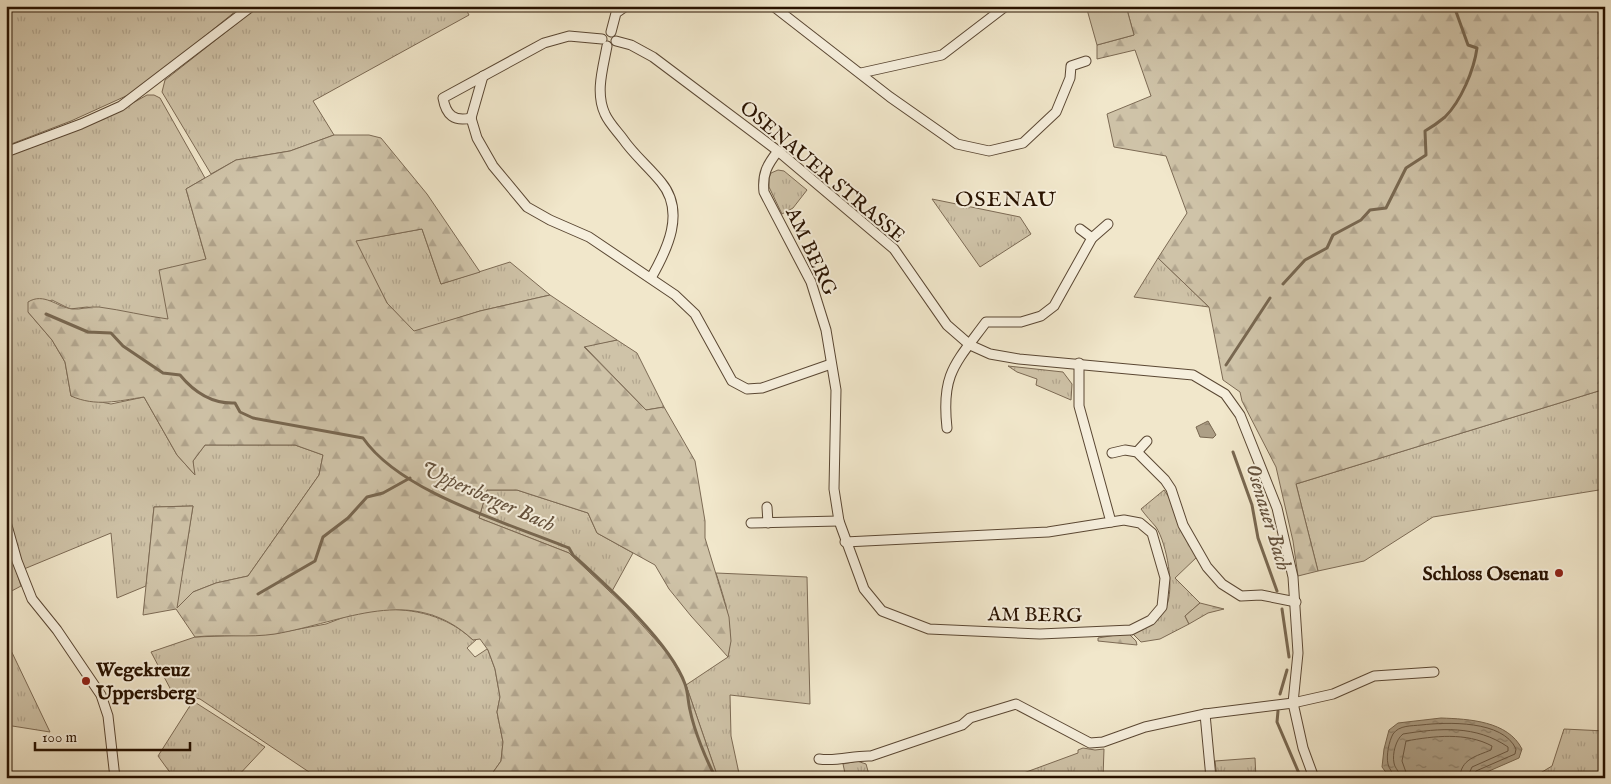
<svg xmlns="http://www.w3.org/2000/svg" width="1611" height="784" viewBox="0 0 1611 784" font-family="'IM FELL English',serif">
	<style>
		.grass { fill: url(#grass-tufts); stroke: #7c6a54 }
		.forest { fill: url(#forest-firs); stroke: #7c6a54 }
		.pitch { fill: #cfc3a8; stroke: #7c6a54 }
		.water { fill: url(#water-ripples); stroke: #786750 }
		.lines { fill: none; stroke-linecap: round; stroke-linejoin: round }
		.shore { stroke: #6a5843; stroke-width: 1 }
		.stream { stroke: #786750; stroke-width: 3 }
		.minor-casing { stroke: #5a4733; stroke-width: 11 }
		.minor { stroke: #f6efdd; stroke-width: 9 }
		.poi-dot { fill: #8f2418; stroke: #f6efdd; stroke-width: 2 }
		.labels { text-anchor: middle; stroke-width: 4; stroke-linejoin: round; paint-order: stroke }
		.street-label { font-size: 20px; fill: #281200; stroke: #f6efdd }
		.poi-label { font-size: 20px; font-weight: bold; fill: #281200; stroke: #f6efdd; text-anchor: end }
		.water-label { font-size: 21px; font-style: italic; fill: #64513c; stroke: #f6efdd }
		.quarter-label { font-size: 22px; letter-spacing: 1px; fill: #281200; stroke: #f6efdd }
	</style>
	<defs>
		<pattern id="grass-tufts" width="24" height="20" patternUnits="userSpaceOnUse" patternTransform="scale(1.25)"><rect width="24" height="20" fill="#cfc3a8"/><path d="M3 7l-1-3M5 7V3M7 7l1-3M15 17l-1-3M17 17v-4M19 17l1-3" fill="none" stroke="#b2a68f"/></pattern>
		<pattern id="forest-firs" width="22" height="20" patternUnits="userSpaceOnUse" patternTransform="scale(1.25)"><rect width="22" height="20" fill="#cfc3a8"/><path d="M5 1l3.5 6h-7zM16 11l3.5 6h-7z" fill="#b2a68f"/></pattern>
		<pattern id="water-ripples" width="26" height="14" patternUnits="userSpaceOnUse" patternTransform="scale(1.25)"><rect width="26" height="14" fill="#ad9f86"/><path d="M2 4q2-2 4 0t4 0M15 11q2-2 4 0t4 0" fill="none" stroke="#8d806b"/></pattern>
	</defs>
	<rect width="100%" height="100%" fill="#f1e7cb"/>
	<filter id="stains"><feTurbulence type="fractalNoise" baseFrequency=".004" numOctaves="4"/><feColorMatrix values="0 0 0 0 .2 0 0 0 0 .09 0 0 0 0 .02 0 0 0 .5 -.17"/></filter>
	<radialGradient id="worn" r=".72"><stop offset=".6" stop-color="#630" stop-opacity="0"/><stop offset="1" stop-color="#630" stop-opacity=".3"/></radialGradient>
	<!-- grass -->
	<g class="grass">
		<polygon points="6,6 242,6 137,91 71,121 6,146"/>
		<polygon points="259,6 464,6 469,15 313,101 334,135 290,151 236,160 211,174 162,92 165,80"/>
		<polygon points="147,95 154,95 160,98 205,178 186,189 206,259 168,320 87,307 70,309 52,300 28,312 52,340 65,362 71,396 111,404 144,397 177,455 194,474 193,461 205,445 295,445 323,455 319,475 248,576 216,583 193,592 176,609 193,506 154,507 146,586 117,598 111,533 24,569 6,507 6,157 104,119"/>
		<polygon points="778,170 784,171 807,190 793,208 782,214 769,187 769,178 771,173"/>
		<polygon points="932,199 1020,217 1031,234 980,267"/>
		<polygon points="422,229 441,284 510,262 550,295 480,311 414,332 387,303 355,241"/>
		<polygon points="1158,258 1209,307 1134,297"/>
		<polygon points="617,340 637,353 664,407 646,410 584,346"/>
		<polygon points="1008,366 1063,372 1072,384 1071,400 1036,385 1037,379 1017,372"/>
		<polygon points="1605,389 1605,489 1433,517 1364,561 1318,571 1296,484"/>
		<polygon points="487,490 517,490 588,513 597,533 633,553 611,593 569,553 479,518"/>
		<path d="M 1164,490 L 1170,499 L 1178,523 L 1198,556 L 1175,578 L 1200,603 L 1185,616 L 1189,624 L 1160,639 L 1141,642 L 1131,632 C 1139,627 1162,615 1166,607 C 1175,589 1167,544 1156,527 C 1151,521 1146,516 1141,509 Z"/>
		<polygon points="6,539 21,586 6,594"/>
		<path d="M 716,573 L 807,577 L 810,704 L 730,695 L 731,736 L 740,778 L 718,778 L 686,685 L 728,657 C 734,627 725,601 716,573 Z"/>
		<path d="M 380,609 C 415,609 446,615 473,640 L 477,639 L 467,648 L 475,657 L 487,649 L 488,650 L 495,669 L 500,697 L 497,712 L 503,742 L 501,761 L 489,778 L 318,778 L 200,699 L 172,692 L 151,652 L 195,637 L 272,634 L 326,624 L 347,616 Z"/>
		<polygon points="6,640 50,732 6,725"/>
		<polygon points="193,701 265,747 236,778 174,778 158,756"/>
		<polygon points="1564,729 1605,731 1605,778 1532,778 1552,766"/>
		<polygon points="1083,748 1095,750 1104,749 1103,778 1010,778 1078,753 1078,750"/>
		<polygon points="1255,758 1256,778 1217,778 1215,761"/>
		<polygon points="857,761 866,764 870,778 846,778 843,764"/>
	</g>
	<!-- forest -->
	<g class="forest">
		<polygon points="1126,6 1605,6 1605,389 1296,484 1318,571 1298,576 1293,541 1276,467 1242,401 1240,392 1223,380 1209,307 1158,258 1187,213 1166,156 1114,147 1107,114 1151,96 1135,50 1097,59 1097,45 1134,35"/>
		<path d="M 334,135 L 369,135 L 381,138 L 427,194 L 480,272 L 441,284 L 422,229 L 356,241 L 387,303 L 414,331 L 480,311 L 550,295 L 617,340 L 584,347 L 646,410 L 664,407 L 695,461 L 705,521 L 705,538 L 729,617 L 731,641 L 728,657 L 691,616 L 669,589 L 655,565 L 597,533 L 588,513 L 517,490 L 487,490 L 479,518 L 569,553 L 626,607 L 669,655 L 686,685 L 718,778 L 489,778 L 501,761 L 503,742 L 497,712 L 500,697 L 495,669 L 488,650 L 480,639 L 473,640 C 412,583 345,622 275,634 C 249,638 221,634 195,637 L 176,609 L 143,615 L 154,507 L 193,506 L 177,608 L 193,592 L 216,583 L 248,576 L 319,475 L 323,455 L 295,445 L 205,445 L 193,461 L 195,475 L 177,455 L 144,397 C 118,401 96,407 71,396 L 65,362 L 52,340 L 28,312 L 28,302 C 44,292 57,307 72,309 C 81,310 89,306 99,307 C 122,310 145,316 168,319 L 159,270 L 206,259 L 186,189 L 236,160 L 290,151 Z"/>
		<polygon points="1200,603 1224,609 1208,613 1189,624 1185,616"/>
		<polygon points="1128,633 1136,641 1137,645 1098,641 1098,638"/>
	</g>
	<!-- pitch -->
	<polygon class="pitch" points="1086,6 1126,6 1134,35 1097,45"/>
	<!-- water -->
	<g class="water">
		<polygon points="1208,421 1216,435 1213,438 1200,437 1196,427"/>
		<path d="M 1441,718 C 1469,719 1508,721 1522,749 L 1519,758 L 1473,778 L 1390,778 L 1382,767 L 1384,749 L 1389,730 L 1398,723 Z"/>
	</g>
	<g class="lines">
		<!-- shore -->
		<g class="shore">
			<path d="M 1394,778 C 1393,772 1389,769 1388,764 C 1386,756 1389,741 1393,734 C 1399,725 1412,726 1421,725 C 1447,722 1503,720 1516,749 L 1515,754 L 1476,771 L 1473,778"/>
			<path d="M 1400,778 C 1400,771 1395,769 1394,763 C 1392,754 1396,739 1403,734 C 1440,728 1476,725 1508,747 L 1508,751 L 1472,767 L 1467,778"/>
			<path d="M 1408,778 L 1402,761 L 1406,741 C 1434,736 1466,732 1492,746 L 1491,750 C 1477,756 1460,759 1460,778"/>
		</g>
		<!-- stream -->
		<g class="stream">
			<path d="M 1283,284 L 1305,260 L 1327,248 L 1333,235 L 1361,220 L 1370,210 L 1386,208 L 1406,168 L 1426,155 L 1425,131 C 1432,127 1439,122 1445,117 C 1461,101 1474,70 1477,48 L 1468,45 L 1454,6"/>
			<path d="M 46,314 L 88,332 L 111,333 L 123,346 L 163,373 L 180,375 C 194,392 212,404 235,403 L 240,412 L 253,418 L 363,438 C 401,493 508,523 569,548 L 573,555 C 606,585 670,642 685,684 C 688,692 688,702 690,710 C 694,730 706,760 716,778"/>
			<polyline points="1226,365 1270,298"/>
			<polyline points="1233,452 1252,505 1258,538 1277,591"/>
			<polyline points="258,594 315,561 323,537 348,518 367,497 383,493 410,478"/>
			<polyline points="1282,609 1289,657"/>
			<polyline points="1280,694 1287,670"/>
			<polyline points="1278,711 1277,722 1301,778"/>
		</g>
		<defs>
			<g id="minor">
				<polyline points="773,6 890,97 957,144 989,151 1023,143 1056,112 1070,78 1071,66 1086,61"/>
				<polyline points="611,32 616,13 626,6"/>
				<polyline points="616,41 631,45 653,57 778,151 894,249 947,325 970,345 990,354 1019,359 1193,375 1225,394 1240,415 1277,508 1293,577 1298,653 1293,703 1303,748 1314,778"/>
				<path d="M 607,46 C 603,68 595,93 605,114 C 609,123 617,131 623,139 C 634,155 649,167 661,182 C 686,212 667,250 651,278"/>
				<polyline points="861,73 942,55 1006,6"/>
				<polyline points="471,118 477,138 493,166 527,207 550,220 589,237 675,295 695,314 732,381 747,389 762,388 831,364"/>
				<path d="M 471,118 C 454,122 446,115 443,98 L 544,43 L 569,36 L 602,39"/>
				<polyline points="471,118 483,76"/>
				<path d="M 778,151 C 767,165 762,174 764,192 L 811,282 L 826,330 L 836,390 L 834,489 L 839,521 L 864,589 L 882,611 L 929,629 L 1040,634 L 1131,630 L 1151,620 L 1162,607 L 1165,578 L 1152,533 L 1140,523 L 1124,520 L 1111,522"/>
				<polyline points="6,152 81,124 121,106 252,6"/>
				<polyline points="1080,229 1092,238"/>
				<path d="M 947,428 C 941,374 955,364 986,322 L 1021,322 L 1041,316 L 1054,306 L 1092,238 L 1108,224"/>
				<polyline points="1137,452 1147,441"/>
				<polyline points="1112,453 1125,450 1137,452 1165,480 1171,489 1183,525 1207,567 1222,584 1241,596 1261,595 1296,602"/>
				<polyline points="767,507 768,523"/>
				<polyline points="6,522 17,561 32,599 57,630 101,695 108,716 115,778"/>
				<polyline points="751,523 839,521"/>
				<polyline points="845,542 1048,532 1111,522 1079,406 1079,363"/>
				<polyline points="1205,714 1211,778"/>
				<path d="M 819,759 C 837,762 854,755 871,756 L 962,725 L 970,718 L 1016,704 L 1090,743 L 1103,742 L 1145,727 L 1205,714 L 1293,703 L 1333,694 L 1374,676 L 1434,672"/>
			</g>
		</defs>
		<!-- minor casing -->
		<use href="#minor" class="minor-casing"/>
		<!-- minor -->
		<use href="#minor" class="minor"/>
	</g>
	<!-- markers -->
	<g class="poi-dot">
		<circle cx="1559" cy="573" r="5"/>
		<circle cx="86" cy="681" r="5"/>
	</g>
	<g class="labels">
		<!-- street labels -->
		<g class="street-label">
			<text transform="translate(823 171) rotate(40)" y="7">OSENAUER STRASSE</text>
			<text transform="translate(812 251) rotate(65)" y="7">AM BERG</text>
			<text transform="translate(1035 614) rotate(1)" y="7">AM BERG</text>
		</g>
		<!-- poi labels -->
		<g class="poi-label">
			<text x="1549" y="580">Schloss Osenau</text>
			<text x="96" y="676" text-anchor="start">Wegekreuz<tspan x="96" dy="23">Uppersberg</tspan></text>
		</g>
		<!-- water labels -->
		<g class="water-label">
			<text transform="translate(488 496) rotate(24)" y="7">Uppersberger Bach</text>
			<text transform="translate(1269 517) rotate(73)" y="7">Osenauer Bach</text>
		</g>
		<!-- quarter labels -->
		<g class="quarter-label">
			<text x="1006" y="206">OSENAU</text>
		</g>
	</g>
	<!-- margin -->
	<rect width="1611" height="784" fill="none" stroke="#f1e7cb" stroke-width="25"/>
	<rect x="8" y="8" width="1596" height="769" fill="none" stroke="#281200" stroke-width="2.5"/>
	<rect x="12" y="12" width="1586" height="759" fill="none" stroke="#281200"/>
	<!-- scale -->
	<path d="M35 742v8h155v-8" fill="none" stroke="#281200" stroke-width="2.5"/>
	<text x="42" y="742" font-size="15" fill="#281200" stroke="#f6efdd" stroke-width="4" paint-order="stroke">100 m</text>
	<rect width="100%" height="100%" filter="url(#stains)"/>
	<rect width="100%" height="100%" fill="url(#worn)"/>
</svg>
